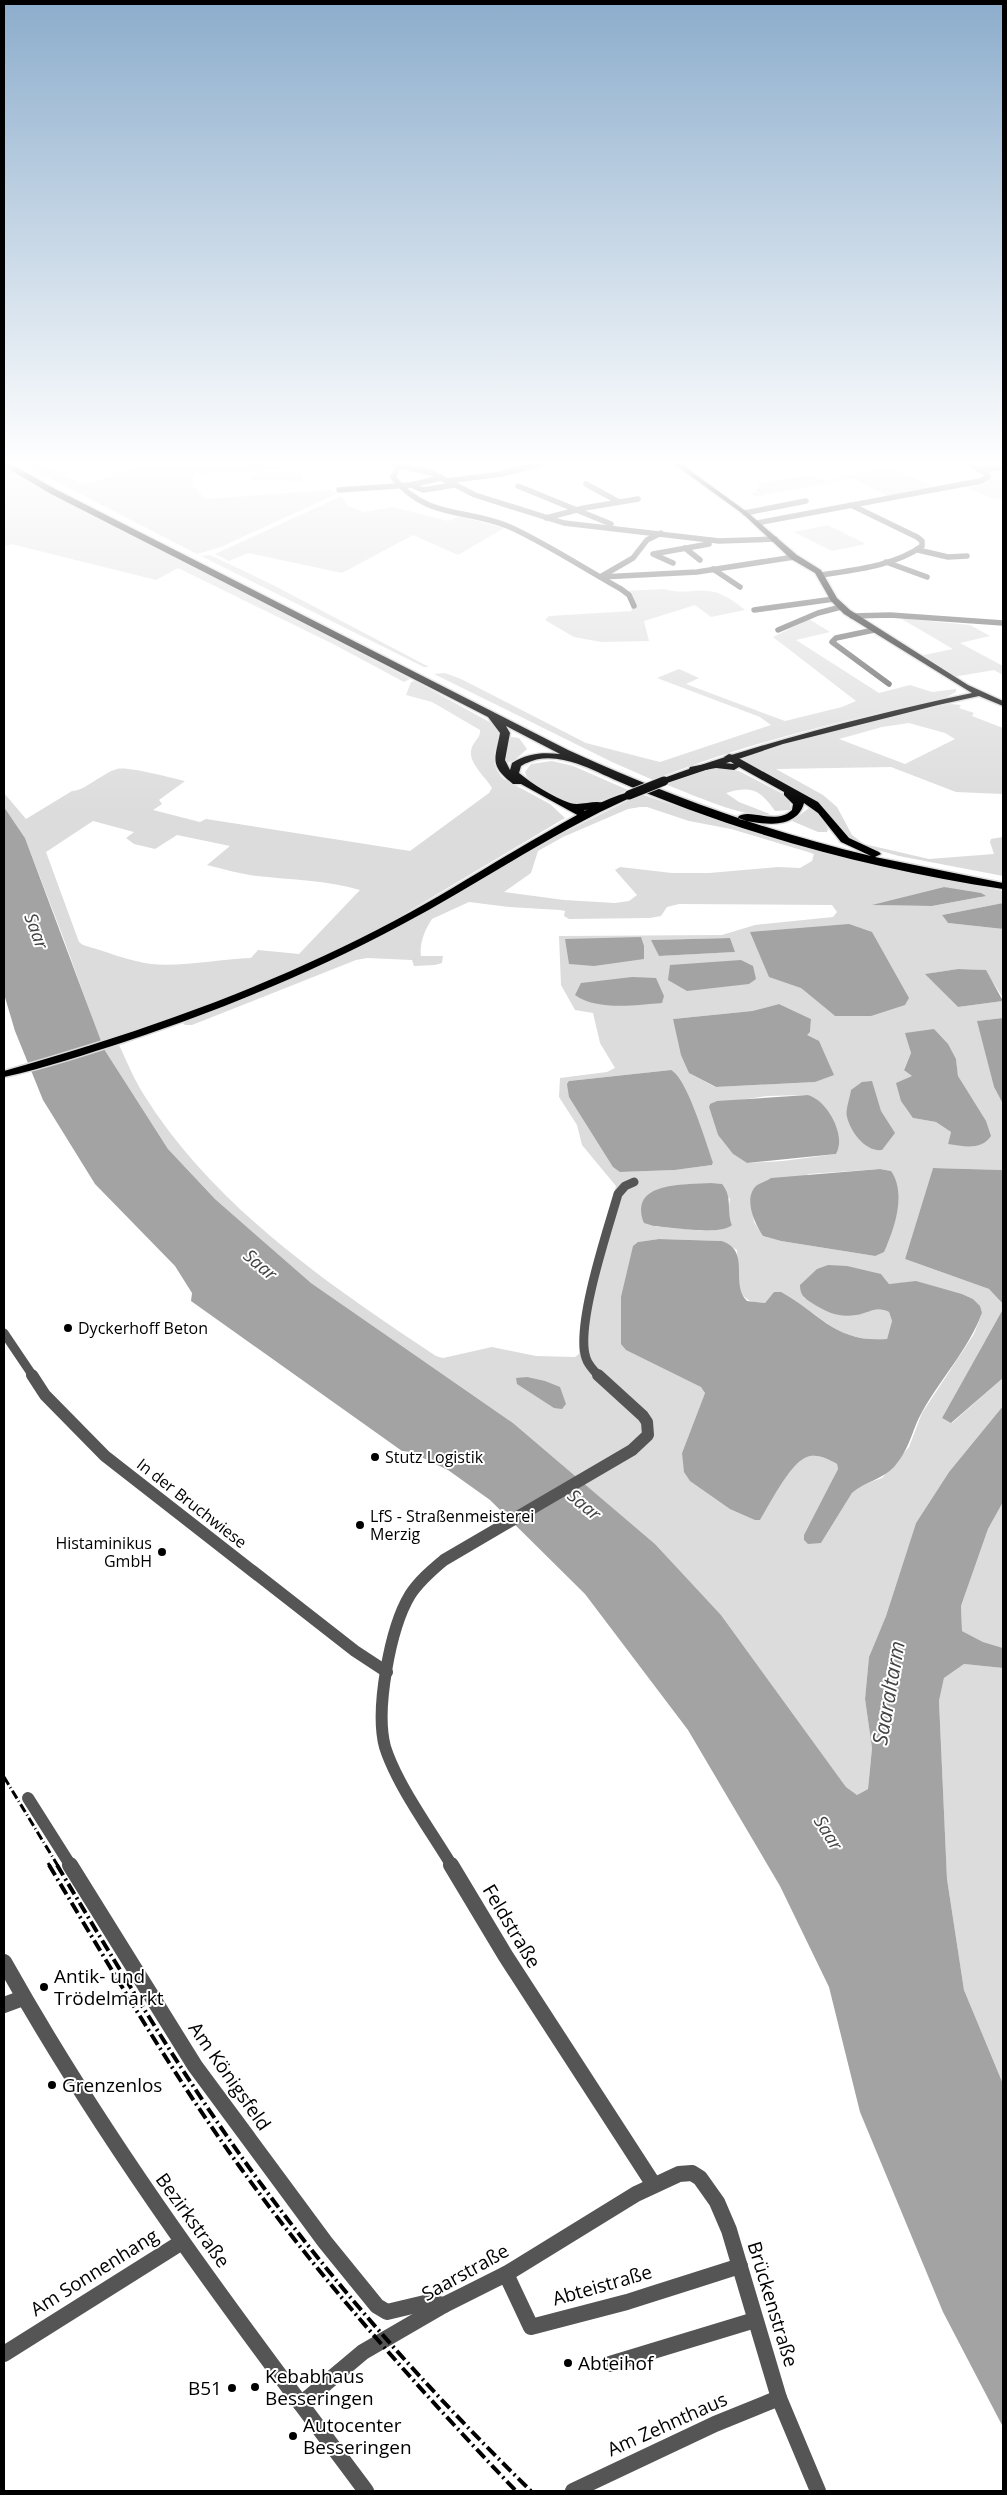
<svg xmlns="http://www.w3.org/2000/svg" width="1007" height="2495" viewBox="0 0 1007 2495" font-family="'Open Sans',sans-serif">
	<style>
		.green { fill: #dcdcdc; fill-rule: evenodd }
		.water { fill: #a3a3a3 }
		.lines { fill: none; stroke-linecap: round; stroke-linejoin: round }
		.major-casing { stroke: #dbdbdb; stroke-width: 3 }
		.highway-casing { stroke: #dbdbdb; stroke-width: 3 }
		.minor-far3 { stroke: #555; stroke-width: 5.5 }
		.minor-far2 { stroke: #555; stroke-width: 9 }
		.minor-far1 { stroke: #555; stroke-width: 12 }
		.minor { stroke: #555; stroke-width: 16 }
		.major { fill: #000; fill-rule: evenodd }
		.highway { fill: #000; fill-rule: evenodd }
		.rail-far1 { stroke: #000; stroke-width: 3; stroke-dasharray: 9 3 1 3; stroke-linecap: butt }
		.rail { stroke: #000; stroke-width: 4; stroke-dasharray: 12 4 2 4; stroke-linecap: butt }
		.major-bridge-casing { stroke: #dbdbdb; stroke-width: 11; stroke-linecap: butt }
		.major-bridge { stroke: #000; stroke-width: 9 }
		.poi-dot { fill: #000; stroke: #fff; stroke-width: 2 }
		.labels { text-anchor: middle; stroke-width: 4; stroke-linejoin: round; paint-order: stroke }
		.poi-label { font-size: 16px; fill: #000; stroke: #fff; text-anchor: start }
		.street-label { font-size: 16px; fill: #000; stroke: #fff }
		.water-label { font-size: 18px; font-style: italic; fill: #444; stroke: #fff }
		.near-street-label { font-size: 19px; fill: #000; stroke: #fff }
		.near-poi-label { font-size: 19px; fill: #000; stroke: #fff; text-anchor: start }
		.near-water-label { font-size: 21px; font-style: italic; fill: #444; stroke: #fff }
	</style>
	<rect width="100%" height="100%" fill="#fff"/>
	<!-- green -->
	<g class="green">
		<polygon points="22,464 43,464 83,485 148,464 331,464 314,468 193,474 193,485 205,499 330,490 336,494 221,547 197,554"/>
		<polygon points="4,468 38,487 410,679 404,682 335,645 178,568 156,580 11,544 4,547"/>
		<polygon points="881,468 888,471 897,470 935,487 991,479 1003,482 1003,498 994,499 963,486 888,496 852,478 756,497 751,493 758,492 755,489 761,488 757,484 807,475 827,481"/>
		<polygon points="298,471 302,472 302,481 252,480 252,474 255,473"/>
		<polygon points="342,496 348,506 364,512 393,507 448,521 459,516 504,528 458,555 413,535 342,573 248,553 229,561 215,554"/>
		<polygon points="828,525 866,544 832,551 794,532"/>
		<polygon points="210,555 271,584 429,667 424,667 201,556"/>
		<path d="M 664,589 C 679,594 692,590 707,591 C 720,591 736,602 745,610 L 711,617 L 695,605 L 644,621 L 649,641 L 601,642 L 574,637 L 545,620 L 549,616 L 632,611 L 629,597 L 624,591 Z"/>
		<polygon points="900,618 970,625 990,636 960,643 1003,666 1003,675 994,670 953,677 919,656 953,649"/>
		<path d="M 809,619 L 830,632 L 796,640 L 879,693 L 910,685 L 932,692 L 956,689 L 956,692 L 945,698 C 846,720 748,742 653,780 L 612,762 L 434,674 L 445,673 L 461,679 L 586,743 L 660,762 L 771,725 L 760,717 L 657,678 L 679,669 L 699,678 L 686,684 L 785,721 L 842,707 L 856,701 L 773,637 Z"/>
		<path d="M 415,681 L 495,725 C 508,739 480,756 504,779 L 550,804 L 565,818 L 394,920 L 403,925 L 533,848 L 641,794 L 757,834 L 860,862 L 1003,891 L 1003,903 L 942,915 L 948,923 L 1003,929 L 1003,998 L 985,970 L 958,969 L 926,974 L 958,1007 L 1003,1001 L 1003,1018 L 978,1021 L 994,1087 L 1003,1104 L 1003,1170 L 933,1168 L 905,1259 L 989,1289 L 1003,1304 L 1003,1309 L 942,1418 L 952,1423 L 1003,1378 L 1003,1406 L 949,1472 L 916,1523 L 886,1616 L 869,1657 L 865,1699 L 872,1748 L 868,1789 L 857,1795 L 846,1787 L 721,1615 L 655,1544 L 513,1423 L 311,1283 L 215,1199 L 168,1149 L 104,1049 L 119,1045 C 127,1062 134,1079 144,1095 C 214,1207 329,1285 436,1356 L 443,1358 L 492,1347 L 536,1356 L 575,1357 L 579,1354 C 579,1298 603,1241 616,1186 L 582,1145 L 577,1125 L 559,1097 L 560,1078 L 607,1072 L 615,1068 L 600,1043 L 593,1013 L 575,1010 L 561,985 L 559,936 L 722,935 L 755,925 L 833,917 L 837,912 L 832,905 L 679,904 L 667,907 L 661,916 L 650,918 L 569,919 L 564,916 L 565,911 L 560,910 L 509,907 L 469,902 L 432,919 C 425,929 419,944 421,956 L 443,956 L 442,963 L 435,965 L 414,966 L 412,960 L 367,958 L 356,960 L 192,1025 L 185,1025 L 183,1023 L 192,1019 L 185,1013 L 101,1042 L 63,937 L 25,838 L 4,807 L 4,793 L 26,819 L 72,791 C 85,791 102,773 117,769 C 127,766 172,778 185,781 L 159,800 L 162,804 L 153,810 L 200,822 L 206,819 L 410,851 L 489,793 L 492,788 C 486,777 466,762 472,747 C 475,740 481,737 480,730 L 432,702 L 406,695 L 411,682 ZM 640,807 L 647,807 L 689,821 L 731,829 L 808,852 L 814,854 L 812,861 L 800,868 L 778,867 L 709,873 L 672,873 L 620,867 L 615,870 L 637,895 L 629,901 L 615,903 L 564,900 L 504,892 L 531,873 L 538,851 L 563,837 L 628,809 ZM 93,821 L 134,832 L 126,838 L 134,844 L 155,849 L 177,835 L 230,846 L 207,865 C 223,869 240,874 257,876 C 291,880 327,880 360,890 L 299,954 L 258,950 L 251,958 C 218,959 184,967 151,964 C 128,961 105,951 83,945 L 79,942 L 46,852 ZM 944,887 L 981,897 L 932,906 L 874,905 ZM 730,938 L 734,952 L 659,956 L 652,940 ZM 801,988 L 871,1016 L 835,1016 ZM 779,1004 L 811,1019 L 810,1032 L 806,1035 L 815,1082 L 715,1087 L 689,1073 L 673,1019 L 752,1011 ZM 906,1033 L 956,1059 L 958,1076 L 970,1098 L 948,1144 L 951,1132 L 936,1122 L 913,1118 L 912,1076 L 904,1069 L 911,1053 ZM 671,1070 L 713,1162 L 712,1165 L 675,1170 L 620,1172 L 569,1081 ZM 808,1095 C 827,1100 847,1136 836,1154 L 783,1161 L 747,1163 L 733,1154 L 718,1135 L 709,1107 L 710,1104 L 767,1096 ZM 880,1169 L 891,1171 L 875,1256 L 781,1241 L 763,1236 L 754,1222 L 751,1198 L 809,1174 ZM 730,1198 L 728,1214 L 732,1225 C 721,1236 670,1227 654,1226 ZM 659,1239 L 722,1241 L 737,1250 C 739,1277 732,1304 765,1303 L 774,1292 C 821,1307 828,1343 887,1339 L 892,1321 L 889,1312 L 877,1308 C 845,1321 831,1315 803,1297 L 881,1274 L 889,1284 L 916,1282 L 962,1294 L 973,1299 L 982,1313 L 974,1334 L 922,1413 L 909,1447 L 882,1478 L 859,1486 L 852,1493 L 821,1543 L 808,1543 L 804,1540 L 838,1469 L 837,1464 C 829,1459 816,1453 807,1457 C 790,1463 770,1504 760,1520 L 682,1453 L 705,1393 L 638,1242 Z"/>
		<path d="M 950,704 L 961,705 L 959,708 L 974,713 L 972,716 L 1003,728 L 1003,794 L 956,792 L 891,767 L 776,769 L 823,795 L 837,807 L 852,835 L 864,844 L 929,859 L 994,854 L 990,842 L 991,839 L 1003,837 L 1003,876 L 899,856 L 859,845 L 844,835 L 823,806 L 741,761 C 750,747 922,710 950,704 ZM 909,723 L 945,733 L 955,739 L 905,764 L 839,739 L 882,727 Z"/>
		<polygon points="511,737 519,738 527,749 515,760 507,763 505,759"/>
		<path d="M 552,761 L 573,766 L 628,790 C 589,805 584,812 544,790 C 537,786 527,781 525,772 L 531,764 Z"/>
		<path d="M 714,767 L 739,771 L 785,795 L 790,799 L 791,810 L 775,811 C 761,791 752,785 726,793 L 739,802 L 770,814 C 750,821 686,792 665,784 Z"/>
		<path d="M 809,808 C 819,812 823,820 828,829 L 827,832 L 818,832 L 792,821 Z"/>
		<polygon points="1003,1502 1003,1648 983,1642 962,1631 961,1606 988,1529"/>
		<polygon points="964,1664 1003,1668 1003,2084 964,1990 947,1879 939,1701 944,1678"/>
	</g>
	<!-- water -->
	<g class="water">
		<polygon points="4,807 25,838 104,1049 168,1149 215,1199 311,1283 513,1423 655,1544 721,1615 846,1787 857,1795 868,1789 872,1748 865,1699 869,1657 886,1616 916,1523 949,1472 1003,1406 1003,1502 988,1529 961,1606 962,1631 983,1642 1003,1648 1003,1668 964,1664 944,1678 939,1701 947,1879 964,1990 1003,2084 1003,2427 943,2312 860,2112 829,1987 780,1886 688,1730 585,1594 490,1500 448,1470 411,1452 402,1451 191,1301 192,1293 175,1266 95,1184 43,1100 15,1031 4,994"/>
		<polygon points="944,887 981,893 986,896 932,906 872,905"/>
		<polygon points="1003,903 1003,929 948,923 942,915"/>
		<polygon points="849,924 872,932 909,998 905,1005 871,1016 835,1016 801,988 769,977 750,932"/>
		<polygon points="641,937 644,946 644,959 594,966 569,964 565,939"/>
		<polygon points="730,938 735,952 659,956 651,940"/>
		<polygon points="741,960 753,966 756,979 749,984 687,991 668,980 670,965"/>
		<polygon points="958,969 986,970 1003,1001 958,1007 925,974"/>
		<path d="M 632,977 L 656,978 L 664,996 L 662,1003 C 636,1005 597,1011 575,995 L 581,983 Z"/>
		<polygon points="779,1004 811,1019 810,1032 807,1035 819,1041 834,1075 815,1082 716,1087 689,1073 681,1055 673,1019 752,1011"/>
		<polygon points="1003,1018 1003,1104 994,1087 977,1021"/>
		<path d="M 934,1029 L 948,1044 L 956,1059 L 958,1076 L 986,1121 L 991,1136 C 981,1151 963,1146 948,1144 L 951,1132 L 936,1122 L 913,1118 L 901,1101 L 896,1083 L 912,1076 L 904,1070 L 911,1053 L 905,1033 Z"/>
		<path d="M 671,1070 C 687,1078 706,1143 713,1162 L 712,1165 L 675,1170 L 620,1172 L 613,1167 L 569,1097 L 567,1084 L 569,1081 Z"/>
		<path d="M 872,1081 L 881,1111 L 895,1133 L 882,1150 C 866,1152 851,1133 847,1117 C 845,1110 850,1098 851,1090 L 862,1082 Z"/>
		<path d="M 808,1095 C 827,1100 847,1136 836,1154 L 747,1163 L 733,1154 L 718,1135 L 709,1107 L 710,1104 L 717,1101 Z"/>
		<polygon points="933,1168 1003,1170 1003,1304 989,1289 905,1259"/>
		<path d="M 880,1169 L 891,1171 C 907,1194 894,1229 884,1252 L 875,1256 L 781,1241 L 763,1236 C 755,1224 743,1199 756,1186 C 760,1183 767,1181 771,1178 Z"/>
		<path d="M 710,1183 L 722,1184 C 733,1197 726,1210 732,1225 C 721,1236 670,1227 654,1226 L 644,1223 C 628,1181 685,1185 710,1183 Z"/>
		<path d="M 659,1239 L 722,1241 C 752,1252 729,1283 747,1301 L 765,1303 L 774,1292 L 781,1292 C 821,1314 835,1343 887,1339 L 892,1321 L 889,1312 C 875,1305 870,1313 856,1315 C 839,1318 826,1312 812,1303 C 804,1298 800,1295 800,1285 L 817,1269 L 828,1265 L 847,1266 L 881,1274 L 889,1284 L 916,1281 L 962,1294 L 973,1299 L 980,1306 L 982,1313 C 968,1350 941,1378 922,1412 C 911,1432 911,1447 894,1467 C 882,1480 865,1481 852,1493 L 821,1543 L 808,1544 L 804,1540 L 804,1535 L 838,1469 L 837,1464 C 829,1459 816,1453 807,1457 C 790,1463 770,1504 760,1520 L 755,1520 L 730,1509 L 690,1481 L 684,1472 L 682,1453 L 705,1393 L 701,1387 L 626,1350 L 621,1344 L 621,1297 L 633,1246 L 638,1242 Z"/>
		<polygon points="1003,1309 1003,1378 951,1423 942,1418"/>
		<polygon points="527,1377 545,1381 560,1387 566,1404 562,1409 554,1408 517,1384 516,1378"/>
	</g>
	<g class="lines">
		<defs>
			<g id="major">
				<path d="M 674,464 L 681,464 L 747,512 L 797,555 L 821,570 L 837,598 L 850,610 L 968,685 L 1003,701 L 1003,706 L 979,696 L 938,705 L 783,744 L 667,783 L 661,783 L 661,779 C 762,742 866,716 972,693 L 844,614 L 831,601 L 815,573 L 791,559 L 743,514 Z"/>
				<path d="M 629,792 L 633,795 L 632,797 C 551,833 479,884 401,925 C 313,972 221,1010 127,1041 C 87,1054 45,1068 4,1077 L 4,1071 C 139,1033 270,987 394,921 C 449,892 500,858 554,828 C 577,815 603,799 629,792 Z"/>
			</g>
			<path id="highway" d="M 4,464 L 11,464 L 57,490 L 568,750 C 666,795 765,831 871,856 L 841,842 L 818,813 L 804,803 C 797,830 761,825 739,819 L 738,817 C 748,807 776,826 792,810 L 793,804 L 784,795 L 784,792 L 739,767 L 734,770 L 716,768 L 694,772 L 689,769 L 690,767 L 716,762 L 734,764 L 724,757 L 729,754 L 733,755 L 818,802 L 849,838 L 879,852 L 881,854 L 875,857 L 1003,883 L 1003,889 C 870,869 737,833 613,779 C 586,767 551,747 521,766 L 519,773 C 534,785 553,797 570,803 C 582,807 599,797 608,806 L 603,809 L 584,810 L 590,815 L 585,818 L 581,817 L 521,784 L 513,784 C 489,765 495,760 500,733 L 488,717 L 51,494 L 4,466 ZM 506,726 L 560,754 C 543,752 527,753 512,763 L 510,770 L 505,760 L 510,733 Z"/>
		</defs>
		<!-- major casing -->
		<use href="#major" class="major-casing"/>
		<!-- highway casing -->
		<use href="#highway" class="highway-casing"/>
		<!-- minor-far3 -->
		<g class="minor-far3">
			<polyline points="393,464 432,473 475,495 564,523 719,541 775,539"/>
			<path d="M 399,466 L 393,477 C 427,520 466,508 510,527 C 547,544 585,569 621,589 L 629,595 L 634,606"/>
			<polyline points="980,470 1003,467"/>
			<polyline points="446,481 502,474 541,464"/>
			<polyline points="586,484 619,502"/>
			<polyline points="411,485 423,490 454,485"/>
			<polyline points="518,486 611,524"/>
			<polyline points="339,490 410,485 441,478"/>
			<polyline points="745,513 806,501"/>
			<polyline points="546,518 584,508 638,499"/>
			<polyline points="757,523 980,481 988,477 986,473 969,464"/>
			<polyline points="685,548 700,560"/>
			<polyline points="918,550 948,557 967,556"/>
			<polyline points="886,562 927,577"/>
			<polyline points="673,563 653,554 709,544"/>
			<polyline points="713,569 740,587"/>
			<path d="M 821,575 C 853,570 895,566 922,546 L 922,541 L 917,537 L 851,505"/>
			<polyline points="602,576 633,558 647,540 661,533"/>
			<polyline points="601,577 697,572 794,557"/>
			<polyline points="754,610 834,599"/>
			<polyline points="852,616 890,615 1003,623"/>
			<polyline points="778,630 818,613 841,607"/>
			<polyline points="874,630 836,638 832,642 889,684"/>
		</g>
		<!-- minor-far2 -->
		<g class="minor-far2">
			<polyline points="4,1333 33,1376"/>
			<path d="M 599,1376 C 594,1371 588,1365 586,1358 C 575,1326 608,1229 618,1194 L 625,1186 L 634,1182"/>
		</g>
		<!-- minor-far1 -->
		<g class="minor-far1">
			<polyline points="32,1375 45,1395 105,1456 355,1651 387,1672"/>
			<polyline points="28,1798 71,1866"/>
			<path d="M 452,1866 C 431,1831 397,1785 385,1747 C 375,1710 390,1628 410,1595 C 419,1581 432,1570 444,1560 L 632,1450 L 648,1435 L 647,1422 L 643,1416 L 598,1375"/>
		</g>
		<!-- minor -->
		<g class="minor">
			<polyline points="70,1865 195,2066 325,2242 377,2306 387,2312 429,2302 444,2305"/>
			<polyline points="451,1865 505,1955 654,2185"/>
			<path d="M 4,1962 C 110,2151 236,2318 366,2491"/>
			<polyline points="4,2005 23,1998"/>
			<polyline points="506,2274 531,2327 627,2302 740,2266"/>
			<polyline points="4,2354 182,2242"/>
			<polyline points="610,2364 755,2320"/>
			<polyline points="301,2404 363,2352 444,2305 506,2274 636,2194 679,2174 692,2173 700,2178 717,2202 729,2230 779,2398 818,2491"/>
			<polyline points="573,2491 715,2424 779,2398"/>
		</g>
		<!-- major -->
		<use href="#major" class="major"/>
		<!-- highway -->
		<use href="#highway" class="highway"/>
		<!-- rail-far1 -->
		<g class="rail-far1">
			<polyline points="4,1777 58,1866"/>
			<polyline points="48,1863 50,1866"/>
		</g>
		<!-- rail -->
		<g class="rail">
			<path d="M 49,1865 C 112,1970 173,2076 245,2174 C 327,2287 420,2390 516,2491"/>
			<path d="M 57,1865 C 118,1967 179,2070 248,2166 C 332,2283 428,2390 531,2491"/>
		</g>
		<defs>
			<polyline id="major-bridge" points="629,795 664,781"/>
		</defs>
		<!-- major-bridge casing -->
		<use href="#major-bridge" class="major-bridge-casing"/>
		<!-- major-bridge -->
		<use href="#major-bridge" class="major-bridge"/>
	</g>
	<!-- sky -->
	<linearGradient id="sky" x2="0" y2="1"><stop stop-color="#8cadcc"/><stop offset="0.57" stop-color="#fff"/><stop offset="1" stop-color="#fff" stop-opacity="0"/></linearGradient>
	<rect width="1007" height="813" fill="url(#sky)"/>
	<!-- markers -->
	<g class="poi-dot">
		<circle cx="68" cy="1328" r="5"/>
		<circle cx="375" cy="1457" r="5"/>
		<circle cx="360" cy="1525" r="5"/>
		<circle cx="162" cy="1552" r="5"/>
		<circle cx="44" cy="1987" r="5"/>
		<circle cx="52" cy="2085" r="5"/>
		<circle cx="568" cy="2363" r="5"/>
		<circle cx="255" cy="2387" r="5"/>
		<circle cx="232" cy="2388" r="5"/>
		<circle cx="293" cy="2436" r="5"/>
	</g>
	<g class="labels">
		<!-- poi labels -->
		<g class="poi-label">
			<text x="78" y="1334">Dyckerhoff Beton</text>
			<text x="385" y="1463">Stutz Logistik</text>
			<text x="370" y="1522">LfS - Straßenmeisterei<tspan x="370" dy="18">Merzig</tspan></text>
			<text x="152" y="1549" text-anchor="end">Histaminikus<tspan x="152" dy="18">GmbH</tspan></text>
		</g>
		<!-- street labels -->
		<g class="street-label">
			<text transform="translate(192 1503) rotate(38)" y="6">In der Bruchwiese</text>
		</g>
		<!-- water labels -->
		<g class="water-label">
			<text transform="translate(36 931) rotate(70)" y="6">Saar</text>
			<text transform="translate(260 1265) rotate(40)" y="6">Saar</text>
			<text transform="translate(584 1505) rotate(40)" y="6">Saar</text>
			<text transform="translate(828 1833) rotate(58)" y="6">Saar</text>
		</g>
		<!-- near-street labels -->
		<g class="near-street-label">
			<text transform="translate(512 1926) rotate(59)" y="7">Feldstraße</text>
			<text transform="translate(230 2076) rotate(55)" y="7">Am Königsfeld</text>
			<text transform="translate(193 2220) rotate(54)" y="7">Bezirkstraße</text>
			<text transform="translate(94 2272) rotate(-32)" y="7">Am Sonnenhang</text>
			<text transform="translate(465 2272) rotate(-29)" y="7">Saarstraße</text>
			<text transform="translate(602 2285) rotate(-16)" y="7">Abteistraße</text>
			<text transform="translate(773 2304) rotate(73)" y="7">Brückenstraße</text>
			<text transform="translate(667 2424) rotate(-24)" y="7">Am Zehnthaus</text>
		</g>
		<!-- near-poi labels -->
		<g class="near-poi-label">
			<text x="54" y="1983">Antik- und<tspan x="54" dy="22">Trödelmarkt</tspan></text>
			<text x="62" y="2092">Grenzenlos</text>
			<text x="578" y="2370">Abteihof</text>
			<text x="265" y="2383">Kebabhaus<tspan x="265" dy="22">Besseringen</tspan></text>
			<text x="222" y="2395" text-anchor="end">B51</text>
			<text x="303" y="2432">Autocenter<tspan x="303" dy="22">Besseringen</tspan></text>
		</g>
		<!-- near-water labels -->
		<g class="near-water-label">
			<text transform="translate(889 1693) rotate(-80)" y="7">Saaraltarm</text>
		</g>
	</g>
	<!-- border -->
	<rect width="1007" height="2495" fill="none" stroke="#000000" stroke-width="10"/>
</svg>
